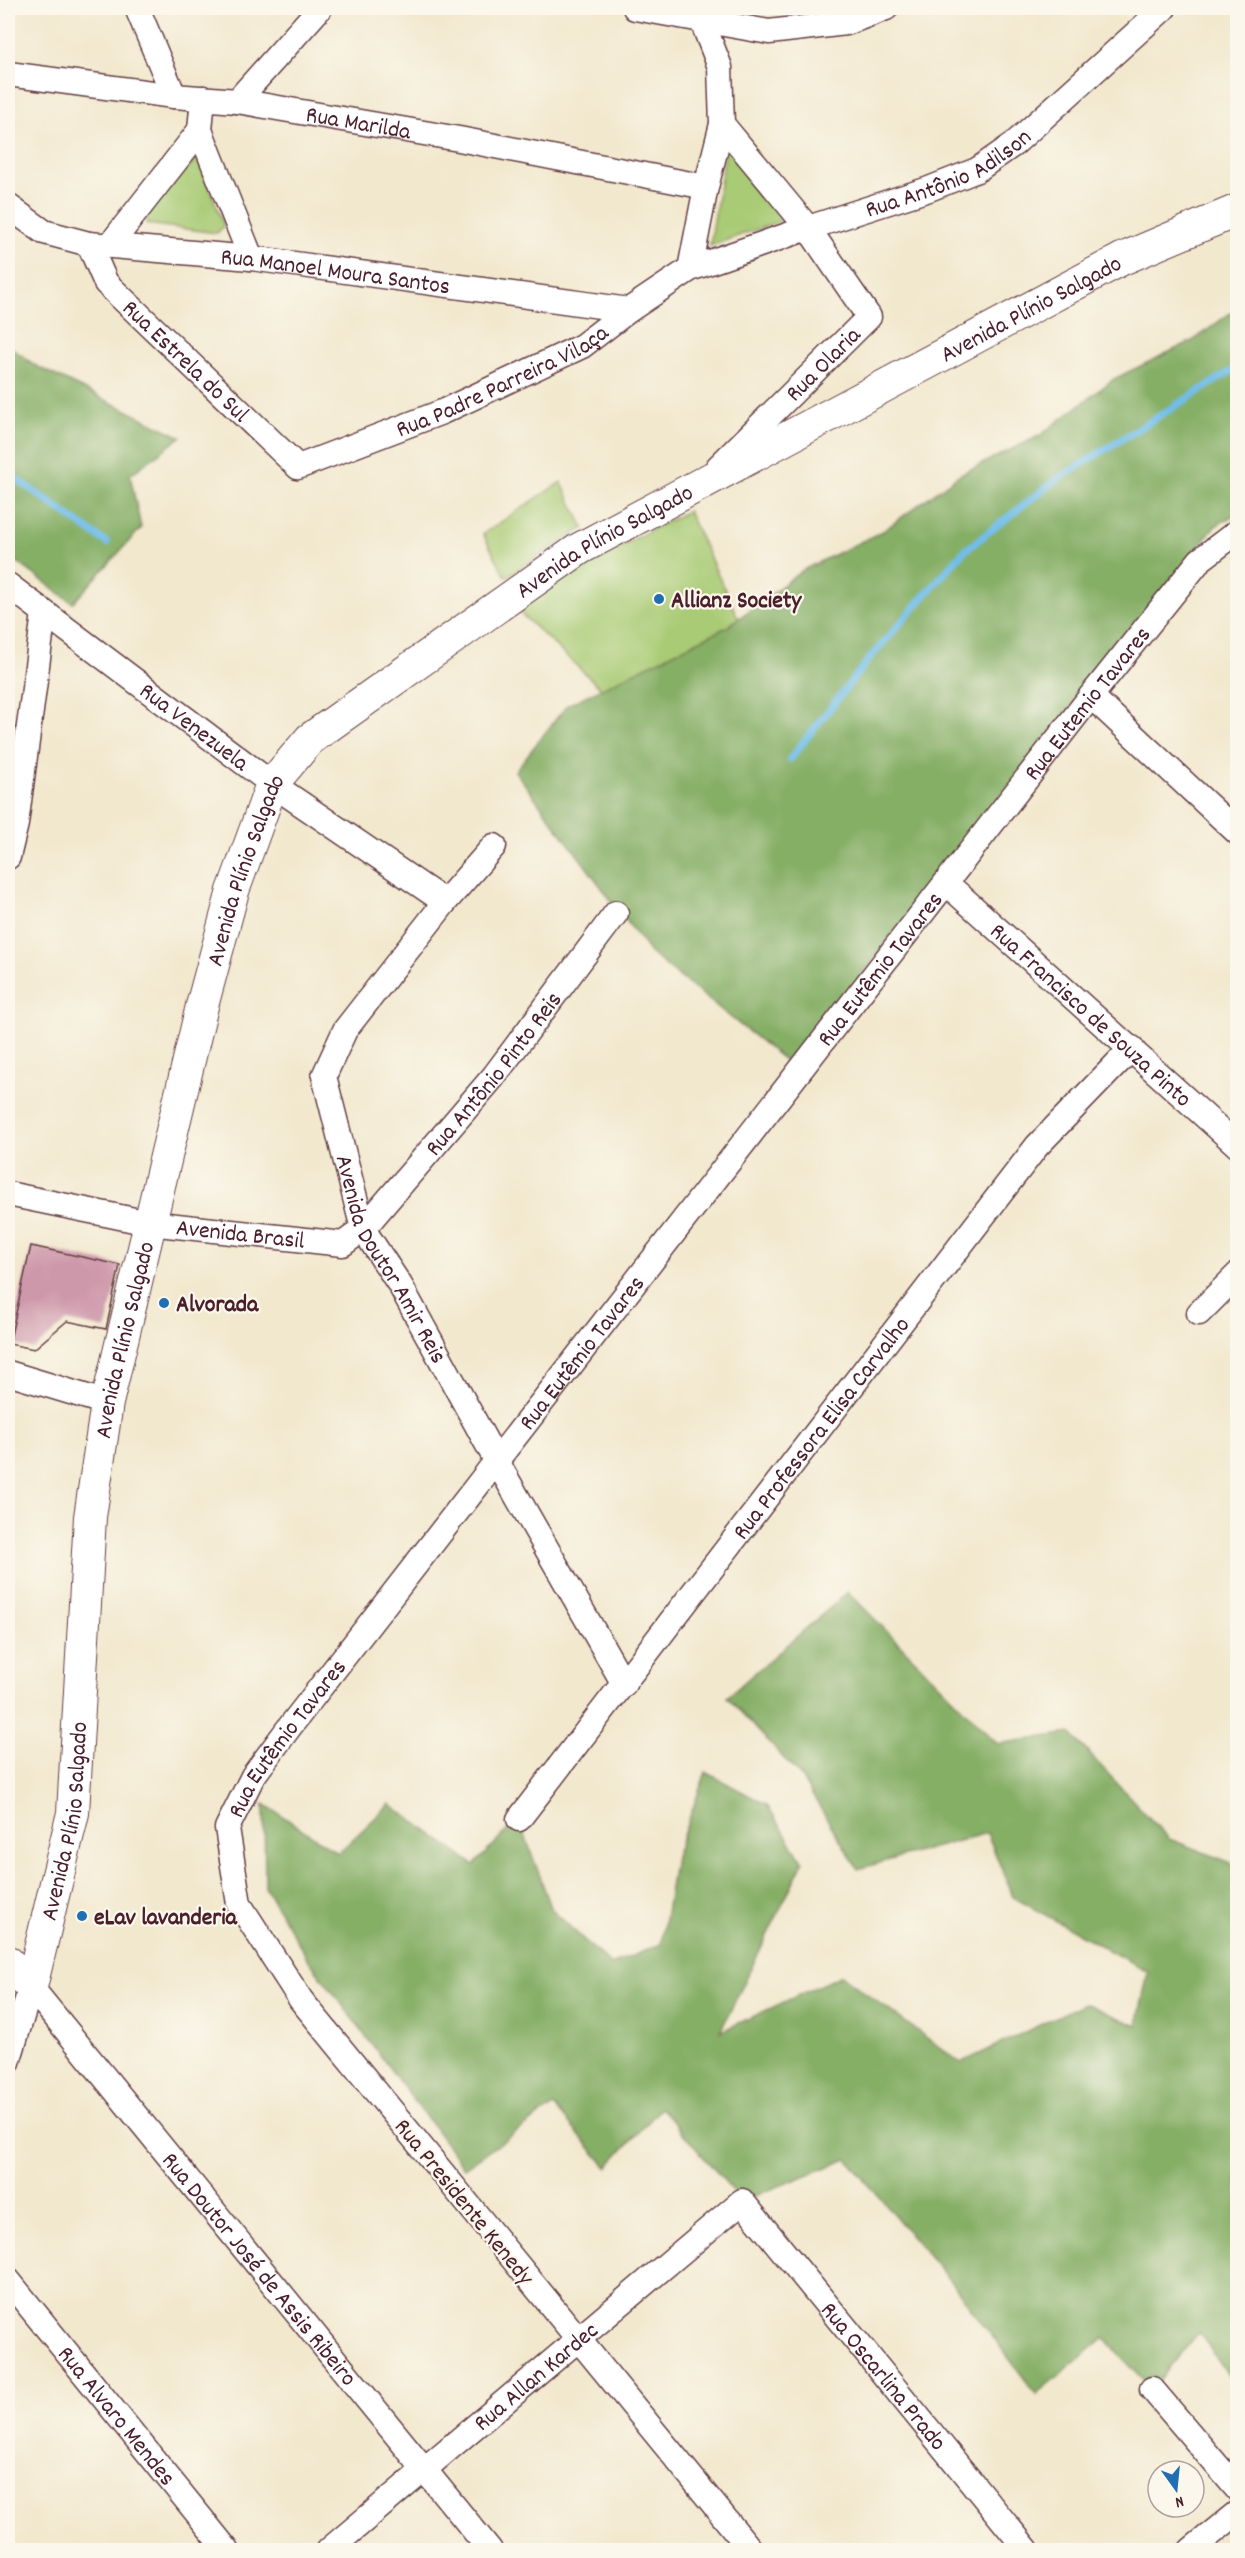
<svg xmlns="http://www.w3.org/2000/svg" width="1245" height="2558" viewBox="0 0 1245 2558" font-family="Dekko,sans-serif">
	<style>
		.green { fill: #a9cb74; stroke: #7a7550; stroke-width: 1.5 }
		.forest { fill: #86af66; stroke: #686748; stroke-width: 1.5 }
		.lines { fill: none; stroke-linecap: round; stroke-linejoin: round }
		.stream { stroke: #71beeb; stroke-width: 7 }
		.building { fill: #ce98ab }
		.minor-casing { stroke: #633d43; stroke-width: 27 }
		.tertiary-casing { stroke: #633d43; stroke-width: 34 }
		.minor { stroke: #fff; stroke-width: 24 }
		.tertiary { stroke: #fff; stroke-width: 32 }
		.poi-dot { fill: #1f6fb2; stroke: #fbf7ec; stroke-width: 2 }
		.labels { text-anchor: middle; stroke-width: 4.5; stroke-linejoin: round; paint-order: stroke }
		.street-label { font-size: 24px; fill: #4a1f2b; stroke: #fbf7ec }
		.poi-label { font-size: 24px; font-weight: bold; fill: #4a1f2b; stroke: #fbf7ec; text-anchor: start }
	</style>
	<rect width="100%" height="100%" fill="#fbf7ec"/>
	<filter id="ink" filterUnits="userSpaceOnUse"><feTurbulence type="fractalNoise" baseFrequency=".0167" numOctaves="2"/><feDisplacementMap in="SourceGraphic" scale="12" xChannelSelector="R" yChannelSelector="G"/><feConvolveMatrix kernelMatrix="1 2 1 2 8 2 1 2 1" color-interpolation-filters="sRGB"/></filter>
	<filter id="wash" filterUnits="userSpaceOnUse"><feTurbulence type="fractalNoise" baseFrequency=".008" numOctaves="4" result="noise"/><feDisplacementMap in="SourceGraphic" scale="24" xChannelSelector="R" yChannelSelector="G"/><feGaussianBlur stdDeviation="1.35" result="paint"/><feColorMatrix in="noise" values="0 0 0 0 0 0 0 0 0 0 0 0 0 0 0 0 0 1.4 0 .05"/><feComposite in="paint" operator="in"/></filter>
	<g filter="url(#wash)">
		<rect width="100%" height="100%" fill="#f2e8ce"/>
		<!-- green -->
		<g class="green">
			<polygon points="726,147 788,218 710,246"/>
			<polygon points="198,157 224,226 217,233 147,224 146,212"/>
			<polygon points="561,482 584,528 506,577 483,534"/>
			<polygon points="688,511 743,628 623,709 517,610 605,554"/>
		</g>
		<!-- forest -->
		<g class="forest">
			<polygon points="1237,308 1237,513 1214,527 894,932 837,1008 788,1063 651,954 515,771 567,705 727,627 803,570 883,531 959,475 1039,436 1114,379 1194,340"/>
			<polygon points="8,345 36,366 181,437 130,475 141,528 73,603 8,555"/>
			<polygon points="848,1592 998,1744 1070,1733 1169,1839 1237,1865 1237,2389 1199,2332 1152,2389 1104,2338 1036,2394 955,2287 847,2159 742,2201 661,2108 607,2167 554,2106 464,2168 308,1959 265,1887 264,1804 338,1853 390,1804 474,1865 519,1819 552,1910 611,1965 661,1944 675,1857 706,1772 767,1805 803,1862 720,2032 841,1975 961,2063 1085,2003 1137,2026 1148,1972 1013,1897 987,1833 858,1869 801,1777 727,1697"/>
		</g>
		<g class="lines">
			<!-- stream -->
			<g class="stream">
				<polyline points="8,473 107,543"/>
				<polyline points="790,759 870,658 963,552 1056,480 1238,367"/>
			</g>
		</g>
		<g id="blocks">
			<!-- building -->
			<polygon class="building" points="31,1246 120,1265 106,1329 67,1321 34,1349 9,1344"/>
		</g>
	</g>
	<g filter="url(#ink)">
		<use href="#blocks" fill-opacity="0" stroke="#633d43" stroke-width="1.5"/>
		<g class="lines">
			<defs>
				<g id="minor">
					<polyline points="137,8 174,96"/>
					<polyline points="635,8 769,32 846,23 886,8"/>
					<path id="s1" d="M 8,74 L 174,96 L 237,101 L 459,139 L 706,187"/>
					<polyline points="203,98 200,130 251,258"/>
					<polyline points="237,101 320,8"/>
					<path id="s2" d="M 8,206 L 44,232 L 89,244 L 251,258 L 629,310"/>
					<path id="s3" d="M 89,244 L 106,283 L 298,467 L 442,412 L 582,346 L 629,310 L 690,269 L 808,228 L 929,189 L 977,170 L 1014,144 L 1164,8"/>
					<polyline points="110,245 200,130"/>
					<polyline points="690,269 706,187 722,124 720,67 702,21"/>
					<path id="s4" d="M 718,467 L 869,317 L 808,228 L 722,124"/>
					<path id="s5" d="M 8,585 L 272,784 L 445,902"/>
					<polyline points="1091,696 1238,833"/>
					<path id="s6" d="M 494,846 L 445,902 L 345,1030 L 324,1076 L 363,1229 L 400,1285 L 496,1460 L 624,1684"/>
					<polyline points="8,857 16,824 44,613"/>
					<path id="s7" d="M 946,883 L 1238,1146"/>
					<path id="s8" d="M 8,1194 L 149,1223 L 343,1244 L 363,1229 L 494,1076 L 616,913"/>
					<polyline points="1199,1313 1238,1274"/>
					<polyline points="8,1373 107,1403"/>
					<path id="s9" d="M 519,1819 L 1037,1146 L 1132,1048"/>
					<path id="s10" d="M 31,1987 L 490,2550"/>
					<polyline points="8,2062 31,1987"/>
					<path id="s11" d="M 8,2280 L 227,2550"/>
					<polyline points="1152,2389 1238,2490"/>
					<path id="s12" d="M 329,2550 L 742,2201 L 1027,2550"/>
					<path id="s13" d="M 751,2550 L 301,2000 L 239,1904 L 227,1828 L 253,1776 L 288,1729 L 1091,696 L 1200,560 L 1238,531"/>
					<polyline points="1191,2550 1238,2512"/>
				</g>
				<g id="tertiary">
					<polyline points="8,1962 31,1987"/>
					<path id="s14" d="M 31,1987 L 73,1813 L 90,1517 L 107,1403 L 202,1006 L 233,891 L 272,784 L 310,739 L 579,549 L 1122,259 L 1238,210"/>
				</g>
			</defs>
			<!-- minor casing -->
			<use href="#minor" class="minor-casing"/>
			<!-- tertiary casing -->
			<use href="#tertiary" class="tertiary-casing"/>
			<!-- minor -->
			<use href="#minor" class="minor"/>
			<!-- tertiary -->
			<use href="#tertiary" class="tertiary"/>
		</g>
	</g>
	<!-- markers -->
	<g class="poi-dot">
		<circle cx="659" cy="599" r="6"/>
		<circle cx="164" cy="1303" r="6"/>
		<circle cx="82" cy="1916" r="6"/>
	</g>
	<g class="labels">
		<!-- street labels -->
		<g class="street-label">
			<text dy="8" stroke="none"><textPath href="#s1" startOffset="354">Rua Marilda</textPath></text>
			<text dy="8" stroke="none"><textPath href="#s3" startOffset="1026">Rua Antônio Adilson</textPath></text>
			<text dy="8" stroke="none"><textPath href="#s2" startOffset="339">Rua Manoel Moura Santos</textPath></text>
			<text dy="8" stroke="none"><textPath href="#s14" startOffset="2132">Avenida Plínio Salgado</textPath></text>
			<text dy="8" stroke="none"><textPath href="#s3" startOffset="154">Rua Estrela do Sul</textPath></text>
			<text dy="8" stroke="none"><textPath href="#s4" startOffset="147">Rua Olaria</textPath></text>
			<text dy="8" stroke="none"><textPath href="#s3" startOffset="530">Rua Padre Parreira Vilaça</textPath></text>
			<text dy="8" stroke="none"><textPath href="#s14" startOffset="1646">Avenida Plínio Salgado</textPath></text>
			<text dy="8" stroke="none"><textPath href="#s13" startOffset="2319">Rua Eutemio Tavares</textPath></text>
			<text dy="8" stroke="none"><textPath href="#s5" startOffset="234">Rua Venezuela</textPath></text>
			<text dy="8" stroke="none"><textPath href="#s14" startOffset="1142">Avenida Plínio Salgado</textPath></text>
			<text dy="8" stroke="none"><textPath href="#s13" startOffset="1982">Rua Eutêmio Tavares</textPath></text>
			<text dy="8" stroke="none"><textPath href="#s7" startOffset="196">Rua Francisco de Souza Pinto</textPath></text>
			<text dy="8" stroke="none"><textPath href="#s8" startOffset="567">Rua Antônio Pinto Reis</textPath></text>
			<text dy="8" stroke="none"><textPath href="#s8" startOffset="236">Avenida Brasil</textPath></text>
			<text dy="8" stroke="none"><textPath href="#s6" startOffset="484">Avenida Doutor Amir Reis</textPath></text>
			<text dy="8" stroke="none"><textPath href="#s14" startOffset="656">Avenida Plínio Salgado</textPath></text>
			<text dy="8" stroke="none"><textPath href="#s13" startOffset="1496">Rua Eutêmio Tavares</textPath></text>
			<text dy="8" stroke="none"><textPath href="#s9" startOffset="494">Rua Professora Elisa Carvalho</textPath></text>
			<text dy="8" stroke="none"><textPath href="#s13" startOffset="1010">Rua Eutêmio Tavares</textPath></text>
			<text dy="8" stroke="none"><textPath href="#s14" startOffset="170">Avenida Plínio Salgado</textPath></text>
			<text transform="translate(465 2201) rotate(51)" y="8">Rua Presidente Kenedy</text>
			<text dy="8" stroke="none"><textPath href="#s10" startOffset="363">Rua Doutor José de Assis Ribeiro</textPath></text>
			<text dy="8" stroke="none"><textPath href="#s12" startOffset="270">Rua Allan Kardec</textPath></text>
			<text dy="8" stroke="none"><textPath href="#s12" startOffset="766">Rua Oscarlina Prado</textPath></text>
			<text dy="8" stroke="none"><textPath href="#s11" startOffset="174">Rua Alvaro Mendes</textPath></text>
		</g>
		<!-- poi labels -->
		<g class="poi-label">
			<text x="671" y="607">Allianz Society</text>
			<text x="176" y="1311">Alvorada</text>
			<text x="94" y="1924">eLav lavanderia</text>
		</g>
	</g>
	<!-- margin -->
	<rect width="1245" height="2558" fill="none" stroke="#fbf7ec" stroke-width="30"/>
	<!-- north arrow -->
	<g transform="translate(1176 2489) rotate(165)"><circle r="28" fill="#fbf7ec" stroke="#b4a19f" stroke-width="1.5"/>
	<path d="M0-4.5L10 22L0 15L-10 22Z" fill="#1f6fb2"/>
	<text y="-9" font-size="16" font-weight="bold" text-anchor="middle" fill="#4a1f2b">N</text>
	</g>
</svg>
